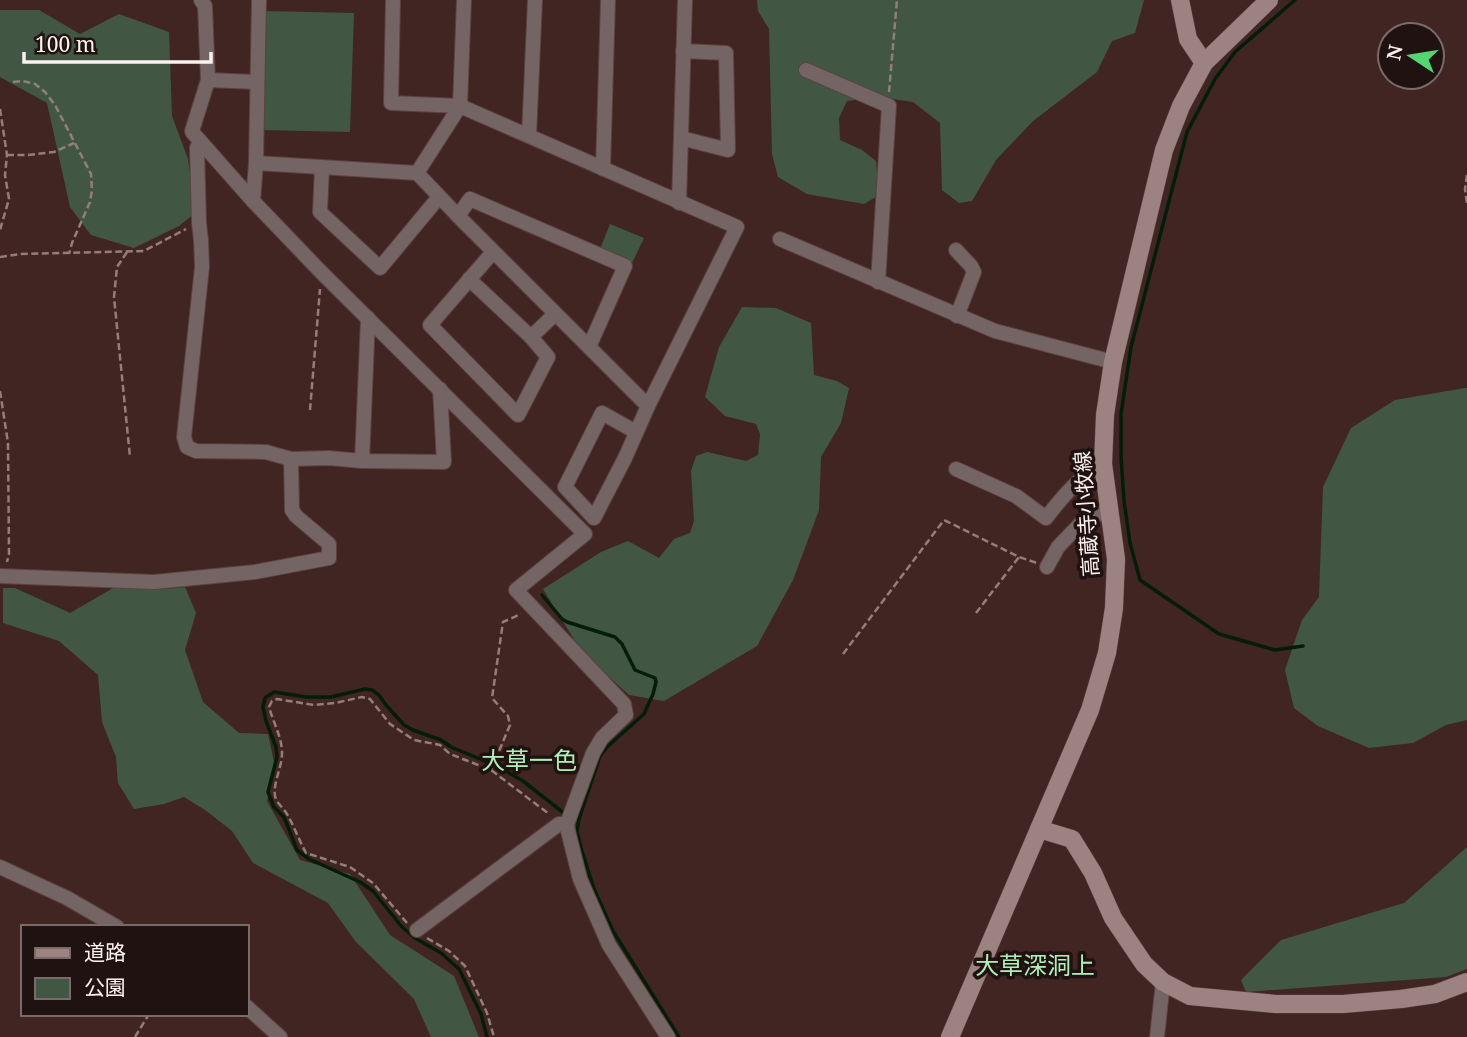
<svg xmlns="http://www.w3.org/2000/svg" width="1467" height="1037" viewBox="0 0 1467 1037" font-family="'Noto Serif','Noto Sans JP',serif">
	<style>
		.green { fill: #415744 }
		.lines { fill: none; stroke-linecap: round; stroke-linejoin: round }
		.stream { stroke: #041d09; stroke-width: 3.5 }
		.street-casing { stroke: #5b4240; stroke-width: 16 }
		.secondary-casing { stroke: #5b4240; stroke-width: 19 }
		.path { stroke: #937e7d; stroke-width: 2.5; stroke-dasharray: 7 3.5; stroke-linecap: butt }
		.street { stroke: #746564; stroke-width: 14 }
		.secondary { stroke: #9c8381; stroke-width: 18 }
		.labels { text-anchor: middle; stroke-width: 7; stroke-linejoin: round; paint-order: stroke }
		.street-label { font-size: 21px; fill: #fdf1f0; stroke: #1f1211 }
		.quarter-label { font-size: 24px; fill: #aff0b8; stroke: #1f1211 }
	</style>
	<rect width="100%" height="100%" fill="#412523"/>
	<!-- green -->
	<g class="green">
		<polygon points="757,0 1144,0 1135,33 1112,41 1097,72 1033,121 996,160 972,201 959,203 942,190 940,123 913,102 879,97 847,101 839,118 840,140 862,150 876,161 879,195 864,204 807,194 778,177 772,154 769,29 758,11"/>
		<polygon points="0,10 39,10 80,34 119,14 169,32 172,116 188,159 195,213 179,226 134,248 91,235 70,207 47,103 0,77"/>
		<polygon points="265,11 354,13 350,132 262,130"/>
		<polygon points="610,224 644,238 632,263 600,249"/>
		<polygon points="742,307 776,308 811,323 814,375 837,381 849,388 841,423 821,457 819,510 793,580 757,646 664,701 629,695 581,651 543,589 601,552 628,541 659,558 674,539 690,533 694,521 691,471 696,456 707,452 746,461 758,455 760,434 756,424 725,416 705,397 719,347"/>
		<polygon points="1465,388 1467,388 1467,720 1446,725 1413,743 1369,748 1318,726 1294,708 1285,670 1302,620 1319,597 1323,487 1351,428 1395,400"/>
		<polygon points="145,586 166,589 185,587 196,613 185,650 203,702 239,733 268,734 274,762 267,801 300,860 350,874 390,935 454,976 479,1037 431,1037 414,999 356,942 328,903 253,863 232,831 205,810 184,797 164,804 134,809 118,783 116,757 102,722 98,675 59,641 3,623 3,588 15,588 70,613 115,587"/>
		<polygon points="1467,847 1467,969 1446,977 1246,992 1241,980 1281,940 1404,903"/>
	</g>
	<g class="lines">
		<!-- stream -->
		<g class="stream">
			<polyline points="1295,0 1235,52 1215,79 1187,132 1131,347 1121,414 1121,457 1124,501 1130,543 1140,580 1219,634 1275,650 1303,646"/>
			<polyline points="542,595 562,619 567,622 615,637 622,644 635,670 655,678 656,682 653,694 644,714 608,746 600,756 579,819 577,831 581,848 594,889 613,931 679,1037"/>
			<polyline points="487,1037 481,1014 459,969 441,953 415,938 402,927 373,891 360,882 309,859 297,850 284,817 274,807 268,792 277,757 276,747 266,721 263,707 265,698 274,692 306,697 331,697 365,689 372,690 379,695 386,705 404,725 413,730 441,740 451,747 497,766 523,781 565,814"/>
		</g>
		<defs>
			<g id="street">
				<polyline points="201,0 205,6 208,80 192,131 193,133 253,201 321,272 585,534 516,590 624,704 626,715 602,738 593,753 567,824 568,831 580,879 609,945 668,1037"/>
				<polyline points="393,0 391,103 460,106 737,227 648,406 625,458 594,518 565,487 602,413 636,432"/>
				<polyline points="806,70 889,106 878,282"/>
				<polyline points="208,80 257,82"/>
				<polyline points="529,136 535,0"/>
				<polyline points="681,138 728,150 726,53 683,51"/>
				<polyline points="200,142 197,148 199,223 201,240 202,267 184,437 187,447 196,451 266,452 291,459 329,458 362,461 444,462 440,389"/>
				<polyline points="256,163 417,173 460,106 464,0"/>
				<polyline points="322,167 320,212 380,268 439,197"/>
				<polyline points="603,169 608,0"/>
				<polyline points="417,173 458,216 648,406"/>
				<polyline points="253,201 256,163 259,0"/>
				<polyline points="679,203 685,0"/>
				<polyline points="458,216 470,199 625,266 589,347"/>
				<polyline points="780,239 995,331 1113,362"/>
				<polyline points="956,250 971,266 974,272 957,316"/>
				<polyline points="493,252 430,325 518,415 548,357 531,337 555,314"/>
				<polyline points="469,279 531,337"/>
				<polyline points="362,461 368,318"/>
				<path d="M 956,469 L 1016,496 L 1046,518 C 1063,496 1079,477 1103,464"/>
				<polyline points="1047,567 1058,547 1082,522 1109,509"/>
				<polyline points="0,576 154,582 255,572 329,558 329,544 296,516 292,510 291,459"/>
				<polyline points="0,867 67,898 117,927"/>
				<polyline points="417,930 559,824 567,824"/>
				<polyline points="247,1007 280,1037"/>
				<polyline points="1157,1037 1163,982"/>
			</g>
			<g id="secondary">
				<polyline points="1180,0 1188,39 1204,63"/>
				<polyline points="1039,829 1072,839 1093,873 1113,918 1144,964 1163,982 1190,996 1276,1004 1343,1004 1401,999 1435,994 1467,982"/>
				<polyline points="950,1037 1090,710 1107,653 1114,608 1116,559 1103,464 1105,415 1113,362 1164,150 1181,106 1204,63 1269,0"/>
			</g>
		</defs>
		<!-- street casing -->
		<use href="#street" class="street-casing"/>
		<!-- secondary casing -->
		<use href="#secondary" class="secondary-casing"/>
		<!-- path -->
		<g class="path">
			<polyline points="13,82 23,81 35,84 45,92 55,105 91,174 92,190 90,202 72,243 69,254"/>
			<polyline points="889,92 897,0"/>
			<polyline points="0,109 7,155 5,175 9,199 0,230"/>
			<polyline points="7,155 28,155 54,152 74,143"/>
			<polyline points="1467,175 1465,189 1467,204"/>
			<polyline points="127,252 117,267 114,297 130,457"/>
			<polyline points="0,257 21,254 144,251 186,229"/>
			<polyline points="0,391 8,443 9,554 7,562"/>
			<polyline points="310,410 320,289"/>
			<polyline points="976,613 1019,557"/>
			<polyline points="843,654 944,520 1019,557 1037,563"/>
			<polyline points="491,770 510,725 508,716 492,698 503,622 521,614"/>
			<path d="M 407,923 L 373,883 L 350,867 L 306,853 C 299,840 294,826 287,814 C 283,807 277,804 275,796 C 273,782 282,768 282,753 C 282,737 273,722 269,707 L 272,701 L 277,699 L 314,705 L 335,703 L 362,697 L 370,699 L 390,724 L 414,740 L 440,745 L 450,754 L 491,770 L 549,814"/>
			<polyline points="427,938 449,951 465,966 487,1013 494,1037"/>
			<polyline points="135,1037 149,1014"/>
		</g>
		<!-- street -->
		<use href="#street" class="street"/>
		<!-- secondary -->
		<use href="#secondary" class="secondary"/>
	</g>
	<g class="labels">
		<!-- street labels -->
		<g class="street-label">
			<text transform="translate(1087 514) rotate(-94)" y="7">高蔵寺小牧線</text>
		</g>
		<!-- quarter labels -->
		<g class="quarter-label">
			<text x="529" y="769">大草一色</text>
			<text x="1035" y="974">大草深洞上</text>
		</g>
	</g>
	<!-- legend -->
	<rect x="21" y="925" width="228" height="91" fill="#1f1211" stroke="#786b6a" stroke-width="2"/>
	<rect x="35" y="948" width="35" height="10" fill="#9c8381" stroke="#786b6a" stroke-width="2"/>
	<text x="84" y="960" font-size="21" fill="#fdf1f0">道路</text>
	<rect x="35" y="978" width="35" height="21" fill="#415744" stroke="#786b6a" stroke-width="2"/>
	<text x="84" y="995" font-size="21" fill="#fdf1f0">公園</text>
	<!-- north arrow -->
	<g transform="translate(1411 56) rotate(282)"><circle r="33" fill="#1f1211" stroke="#786b6a" stroke-width="2"/>
	<path d="M0-5L12 26L0 18L-12 26Z" fill="#53d672"/>
	<text y="-10" font-size="19" font-weight="bold" text-anchor="middle" fill="#fdf1f0">N</text>
	</g>
	<!-- scale -->
	<path d="M24 52v10h187v-10" fill="none" stroke="#fdf1f0" stroke-width="3.5"/>
	<text x="35" y="52" font-size="21" fill="#fdf1f0" stroke="#1f1211" stroke-width="5" paint-order="stroke">100 m</text>
</svg>
